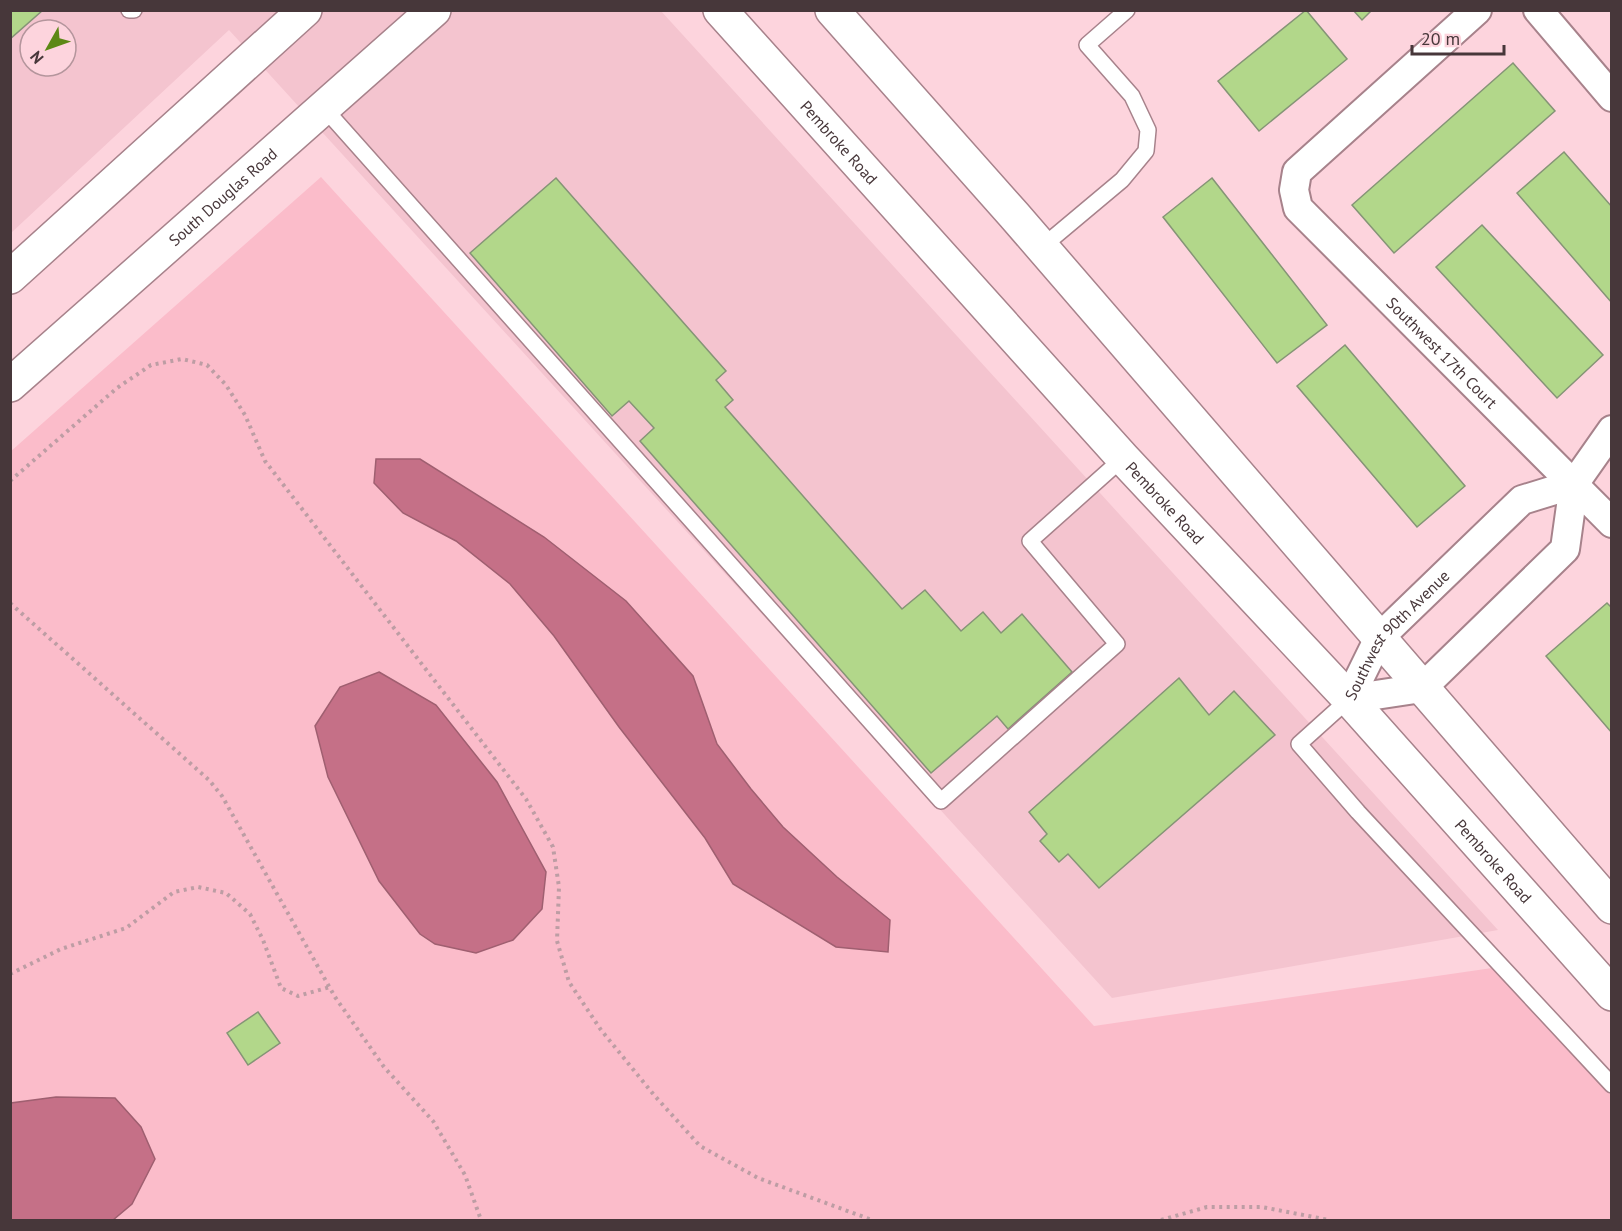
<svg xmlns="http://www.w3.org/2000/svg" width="1622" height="1231" viewBox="0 0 1622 1231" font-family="'PT Sans',sans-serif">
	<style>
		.built { fill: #f4c4cf; fill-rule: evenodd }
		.green { fill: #fbbcca }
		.water { fill: #c57087; stroke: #9f5f70; stroke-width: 1.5 }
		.building { fill: #b2d78a; stroke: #859476; stroke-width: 1.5 }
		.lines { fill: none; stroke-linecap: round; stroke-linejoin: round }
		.lane-casing { stroke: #a7828b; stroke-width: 18 }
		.street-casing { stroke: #a7828b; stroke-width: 32 }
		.secondary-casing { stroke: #a7828b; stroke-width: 36 }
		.path { stroke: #bd9da4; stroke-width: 4; stroke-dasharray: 3 4.5; stroke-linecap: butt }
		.lane { stroke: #fff; stroke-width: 15 }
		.street { stroke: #fff; stroke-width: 28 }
		.secondary { stroke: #fff; stroke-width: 33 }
		.labels { text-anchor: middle; stroke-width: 4.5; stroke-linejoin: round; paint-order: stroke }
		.street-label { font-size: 16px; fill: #47373a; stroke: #fdd4dd }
	</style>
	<rect width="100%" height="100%" fill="#fdd4dd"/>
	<!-- built -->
	<path class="built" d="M 11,11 L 661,11 L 1498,930 L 1112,998 L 229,30 L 11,233 ZM 30,30 L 66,30 L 66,66 L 30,66 Z"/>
	<!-- green -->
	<polygon class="green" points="321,177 1094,1026 1499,967 1611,1091 1611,1220 11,1220 10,452"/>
	<!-- water -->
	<g class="water">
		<polygon points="376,459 420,459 544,537 626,601 693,676 717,744 751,789 783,827 837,877 890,920 888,952 836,947 733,884 705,838 619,727 554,636 510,584 456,541 403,513 374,483"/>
		<polygon points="379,672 436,705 497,782 546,872 542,909 513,940 476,953 435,944 420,934 379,881 328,777 315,726 340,687"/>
		<polygon points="56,1097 115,1098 141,1127 155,1159 132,1204 113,1220 11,1220 11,1103"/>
	</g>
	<!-- building -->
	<g class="building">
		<polygon points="10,10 43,10 10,39"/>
		<polygon points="1306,10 1347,59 1259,131 1218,81"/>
		<polygon points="1353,10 1372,10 1362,20"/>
		<polygon points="1513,63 1555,111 1394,253 1352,205"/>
		<polygon points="1564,152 1612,207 1612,303 1517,193"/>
		<polygon points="556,178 726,371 716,380 733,400 725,407 902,609 925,590 961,631 983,612 1001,633 1022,614 1072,672 1008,729 997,716 931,773 640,441 654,428 629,401 612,416 470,253"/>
		<polygon points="1212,178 1327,325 1277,363 1163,217"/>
		<polygon points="1482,225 1603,355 1557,398 1436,267"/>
		<polygon points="1345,345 1465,486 1417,527 1297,386"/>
		<polygon points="1607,603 1612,608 1612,733 1546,656"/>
		<polygon points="1179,678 1209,715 1234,691 1275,735 1099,888 1068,854 1059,862 1040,841 1047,834 1029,812"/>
		<polygon points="258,1012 280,1043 248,1065 227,1033"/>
	</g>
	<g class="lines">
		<defs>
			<g id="lane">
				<polyline points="129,10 134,10"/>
				<polyline points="324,108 941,801 1117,644 1030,541 1123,458"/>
				<polyline points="1042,247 1122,180 1146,151 1148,130 1132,96 1087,45 1127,10"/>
				<polyline points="1349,699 1299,744 1358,812 1612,1085"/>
			</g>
			<g id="street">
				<path id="s1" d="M 1477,10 L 1297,172 L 1294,190 L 1298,208 L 1612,523"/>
				<polyline points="1538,10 1612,97"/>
				<polyline points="1349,699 1422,688 1565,549 1574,484 1612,430"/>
				<path id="s2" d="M 1349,699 L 1379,638 L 1435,584 L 1522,500 L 1574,484"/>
			</g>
			<g id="secondary">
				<path id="s3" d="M 720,10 L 1123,458 L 1349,699 L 1612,994"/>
				<polyline points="832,10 1014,215 1612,907"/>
				<polyline points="10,277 305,10"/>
				<path id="s4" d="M 10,385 L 434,10"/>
			</g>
		</defs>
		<!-- lane casing -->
		<use href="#lane" class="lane-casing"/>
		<!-- street casing -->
		<use href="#street" class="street-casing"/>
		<!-- secondary casing -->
		<use href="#secondary" class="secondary-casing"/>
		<!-- path -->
		<g class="path">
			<polyline points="10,481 117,388 151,365 182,359 207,365 226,385 245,415 265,461 526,799 553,847 559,887 557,941 569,982 601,1030 654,1095 700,1146 758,1178 872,1220"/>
			<polyline points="10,603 209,780 222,796 335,997 384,1067 433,1121 465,1175 481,1220"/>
			<polyline points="10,974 61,949 126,928 174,892 198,887 226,893 250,914 263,940 281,988 298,996 330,987"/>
			<polyline points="1161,1220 1207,1207 1262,1207 1329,1220"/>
		</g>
		<!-- lane -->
		<use href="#lane" class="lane"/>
		<!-- street -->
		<use href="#street" class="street"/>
		<!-- secondary -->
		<use href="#secondary" class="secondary"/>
	</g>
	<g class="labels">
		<!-- street labels -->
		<g class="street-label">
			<text dy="6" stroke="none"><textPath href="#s3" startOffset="178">Pembroke Road</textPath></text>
			<text dy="6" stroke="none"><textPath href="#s4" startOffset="284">South Douglas Road</textPath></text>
			<text dy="6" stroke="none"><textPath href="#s1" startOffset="483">Southwest 17th Court</textPath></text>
			<text dy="6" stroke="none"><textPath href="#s3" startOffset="664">Pembroke Road</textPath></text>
			<text dy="6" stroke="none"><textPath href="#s2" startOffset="81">Southwest 90th Avenue</textPath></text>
			<text dy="6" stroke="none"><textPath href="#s3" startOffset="1150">Pembroke Road</textPath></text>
		</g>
	</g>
	<!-- border -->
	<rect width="1622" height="1231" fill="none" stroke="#47373a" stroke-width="24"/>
	<!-- north arrow -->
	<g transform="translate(48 48) rotate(230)"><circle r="28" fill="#fdd4dd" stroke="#b4959c" stroke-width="1.5"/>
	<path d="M0-4.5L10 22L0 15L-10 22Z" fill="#5c8815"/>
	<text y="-9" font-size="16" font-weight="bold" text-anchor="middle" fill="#47373a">N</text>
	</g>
	<!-- scale -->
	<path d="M1412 45v9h92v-9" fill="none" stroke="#47373a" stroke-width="3"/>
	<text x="1421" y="45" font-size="18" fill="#47373a" stroke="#fdd4dd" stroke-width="4.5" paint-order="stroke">20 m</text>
</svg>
